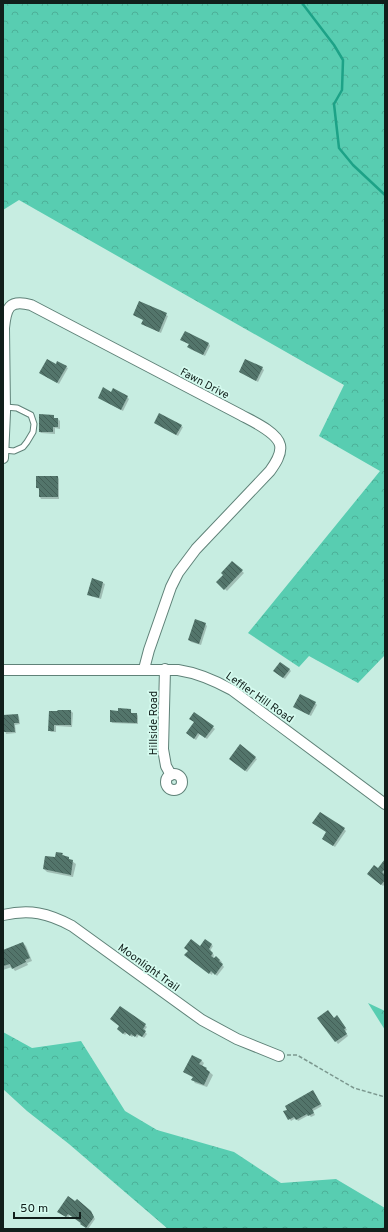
<svg xmlns="http://www.w3.org/2000/svg" width="388" height="1232" viewBox="0 0 388 1232" font-family="Overpass,sans-serif">
	<style>
		.forest { fill: url(#forest-crowns) }
		.shadow { fill: #0003 }
		.lines { fill: none; stroke-linecap: round; stroke-linejoin: round }
		.stream { stroke: #1da287; stroke-width: 2.5 }
		.building { fill: url(#building-back-hatch) }
		.service-casing { stroke: #5f8278; stroke-width: 7 }
		.minor-casing { stroke: #5f8278; stroke-width: 12 }
		.path { stroke: #7c988f; stroke-width: 1.5; stroke-dasharray: 4 2; stroke-linecap: butt }
		.service { stroke: #fff; stroke-width: 5 }
		.minor { stroke: #fff; stroke-width: 10 }
		.labels { text-anchor: middle; stroke-width: 3.5; stroke-linejoin: round; paint-order: stroke }
		.street-label { font-size: 11px; fill: #111f1b; stroke: #d5fbef }
	</style>
	<defs>
		<pattern id="forest-crowns" width="20" height="18" patternUnits="userSpaceOnUse"><rect width="20" height="18" fill="#58cdb1"/><path d="M2 6a3 3 0 1 1 6 0M12 15a3 3 0 1 1 6 0" fill="none" stroke="#4cb098"/></pattern>
		<pattern id="building-back-hatch" width="6" height="6" patternUnits="userSpaceOnUse"><rect width="6" height="6" fill="#53756b"/><path d="M-1 5l2 2M0 0l6 6M5-1l2 2" fill="none" stroke="#435f57"/></pattern>
	</defs>
	<rect width="100%" height="100%" fill="#c7ede1"/>
	<!-- forest -->
	<g class="forest">
		<polygon points="3,3 385,3 385,655 358,683 309,656 299,667 248,633 380,471 319,436 344,385 19,200 3,210"/>
		<polygon points="368,1003 385,1011 385,1030"/>
		<polygon points="3,1032 32,1048 81,1041 125,1111 157,1130 234,1152 281,1183 336,1179 385,1208 385,1229 168,1229 69,1144 27,1111 3,1089"/>
	</g>
	<!-- shadow -->
	<g class="shadow">
		<polygon points="140,302 168,316 161,333 144,325 142,324 144,320 134,315"/>
		<polygon points="183,341 209,344 210,346 205,356 190,349 188,347 190,345"/>
		<polygon points="56,365 66,367 68,368 59,384 40,373"/>
		<polygon points="262,368 264,370 258,382 240,372"/>
		<polygon points="112,393 127,397 129,399 123,411 99,398"/>
		<polygon points="53,416 55,419 58,419 60,421 60,429 55,428 55,434 41,433 40,432"/>
		<polygon points="155,423 181,426 183,427 178,436"/>
		<polygon points="58,477 59,479 59,499 41,499 40,497 40,490 37,488"/>
		<polygon points="232,562 244,573 227,591 218,582 224,575"/>
		<polygon points="103,583 105,584 101,599 90,596 88,594"/>
		<polygon points="205,624 207,626 201,645 191,642 189,640"/>
		<polygon points="289,669 291,671 285,679 276,673"/>
		<polygon points="315,703 317,705 311,716 296,708"/>
		<polygon points="130,710 132,714 137,714 138,716 138,724 112,723 111,721 119,712"/>
		<polygon points="71,711 73,713 72,727 56,726 56,732 51,732 49,730 50,712"/>
		<polygon points="195,713 215,729 207,739 200,734 196,740 189,735 195,722"/>
		<polygon points="18,715 19,717 20,724 15,725 16,733 6,734 5,730 3,730 3,716"/>
		<polygon points="255,758 257,759 247,772 232,760"/>
		<polygon points="344,829 346,831 335,847 325,840"/>
		<polygon points="62,854 76,864 73,877 47,872 44,869"/>
		<polygon points="385,861 385,873 383,875 385,876 385,884 383,886 370,875 378,870"/>
		<polygon points="206,940 213,946 210,951 214,955 213,958 215,959 216,958 220,960 222,962 221,963 224,967 217,976 213,972 212,975 187,957 200,947"/>
		<polygon points="23,943 26,946 32,961 27,963 28,965 15,971 12,967 3,970 3,951"/>
		<polygon points="318,1018 339,1018 347,1030 345,1031 348,1036 338,1044"/>
		<polygon points="145,1025 147,1027 144,1031 147,1034 144,1038 139,1035 137,1038 134,1035 132,1037 127,1033 125,1035 120,1031"/>
		<polygon points="201,1060 204,1063 202,1067 206,1069 213,1075 207,1087 195,1083 193,1080 194,1078 184,1072"/>
		<polygon points="313,1091 322,1106 313,1111 315,1115 311,1117 309,1115 298,1121 296,1118 291,1121 285,1112"/>
		<polygon points="91,1212 95,1219 88,1229 70,1215 68,1218 60,1213"/>
	</g>
	<g class="lines">
		<!-- stream -->
		<polyline class="stream" points="302,3 334,45 343,60 342,90 334,104 339,148 353,165 385,195"/>
	</g>
	<!-- building -->
	<g class="building">
		<polygon points="139,301 167,313 159,332 141,324 143,320 133,315"/>
		<polygon points="185,331 209,343 203,355 187,347 189,344 180,340"/>
		<polygon points="47,359 56,364 57,361 67,366 57,383 39,373"/>
		<polygon points="245,359 263,367 256,381 239,372"/>
		<polygon points="103,387 111,392 113,388 128,396 121,410 98,398"/>
		<polygon points="159,413 182,425 176,435 154,423"/>
		<polygon points="39,414 54,415 54,418 58,418 58,427 53,427 53,432 39,432"/>
		<polygon points="36,476 58,476 58,497 39,497 39,488 36,488"/>
		<polygon points="232,561 243,570 224,590 216,582 223,575 221,573"/>
		<polygon points="92,578 103,582 99,598 87,595"/>
		<polygon points="195,619 206,623 199,644 188,640"/>
		<polygon points="280,662 290,669 283,678 273,671"/>
		<polygon points="300,694 316,702 309,715 293,707"/>
		<polygon points="118,708 131,709 131,713 137,713 137,723 110,722 110,710 118,711"/>
		<polygon points="58,710 71,710 71,725 54,725 54,731 48,731 49,711 57,711"/>
		<polygon points="194,712 214,726 205,738 198,733 194,739 186,733 194,722 189,719"/>
		<polygon points="18,714 19,723 14,723 15,732 4,732 3,715"/>
		<polygon points="240,744 256,757 245,771 229,759"/>
		<polygon points="320,812 345,828 333,846 322,839 326,832 312,823"/>
		<polygon points="56,852 63,853 62,855 69,857 69,859 73,860 71,875 43,869 45,856 55,857"/>
		<polygon points="385,859 385,869 382,872 385,875 385,880 381,885 367,874 374,865 378,868"/>
		<polygon points="191,939 200,946 205,939 212,944 209,949 213,953 211,956 214,958 216,956 220,960 219,961 223,964 215,975 211,971 209,974 184,955 188,951 184,948"/>
		<polygon points="23,942 30,958 25,960 26,962 12,969 10,964 3,966 3,950"/>
		<polygon points="120,1006 146,1024 143,1029 146,1031 142,1037 137,1034 135,1037 131,1034 130,1036 125,1032 123,1034 117,1029 119,1026 110,1019"/>
		<polygon points="328,1010 334,1018 337,1015 346,1028 344,1029 347,1034 335,1042 317,1018"/>
		<polygon points="192,1055 202,1060 199,1064 207,1068 206,1069 210,1072 204,1085 191,1080 193,1077 183,1072"/>
		<polygon points="313,1090 321,1104 312,1109 314,1113 308,1116 307,1114 296,1120 294,1117 288,1120 283,1111 287,1110 285,1106"/>
		<polygon points="68,1196 75,1201 77,1199 91,1211 94,1217 86,1228 80,1224 81,1223 68,1214 66,1217 57,1212"/>
	</g>
	<g class="lines">
		<defs>
			<polyline id="service" points="4,450 14,451 23,447 27,442 33,432 34,424 31,415 17,408 5,407"/>
			<g id="minor">
				<path d="M 3,458 L 5,412 L 4,328 C 6,308 9,299 31,305 L 241,415 C 252,421 277,432 280,445 C 282,454 275,464 270,471 L 196,549 L 178,573 L 171,587 L 149,650 L 144,669"/>
				<polyline points="165,669 163,749 166,766 171,775"/>
				<path d="M 3,670 L 178,670 C 198,673 214,680 232,690 L 385,804"/>
				<circle cx="174" cy="782" r="8"/>
				<path d="M 3,915 C 30,909 48,913 72,926 L 202,1020 L 237,1039 L 279,1056"/>
			</g>
		</defs>
		<!-- service casing -->
		<use href="#service" class="service-casing"/>
		<!-- minor casing -->
		<use href="#minor" class="minor-casing"/>
		<!-- path -->
		<polyline class="path" points="287,1055 297,1055 354,1088 385,1097"/>
		<!-- service -->
		<use href="#service" class="service"/>
		<!-- minor -->
		<use href="#minor" class="minor"/>
	</g>
	<g class="labels">
		<!-- street labels -->
		<g class="street-label">
			<text transform="translate(205 383) rotate(28)" y="4">Fawn Drive</text>
			<text transform="translate(260 697) rotate(35)" y="4">Leffler Hill Road</text>
			<text transform="translate(153 723) rotate(-90)" y="4">Hillside Road</text>
			<text transform="translate(149 967) rotate(36)" y="4">Moonlight Trail</text>
		</g>
	</g>
	<!-- border -->
	<rect width="388" height="1232" fill="none" stroke="#111f1b" stroke-width="8"/>
	<!-- scale -->
	<path d="M14 1212v6h66v-6" fill="none" stroke="#111f1b" stroke-width="2"/>
	<text x="20" y="1212" font-size="12" fill="#111f1b" stroke="#d5fbef" stroke-width="3" paint-order="stroke">50 m</text>
</svg>
